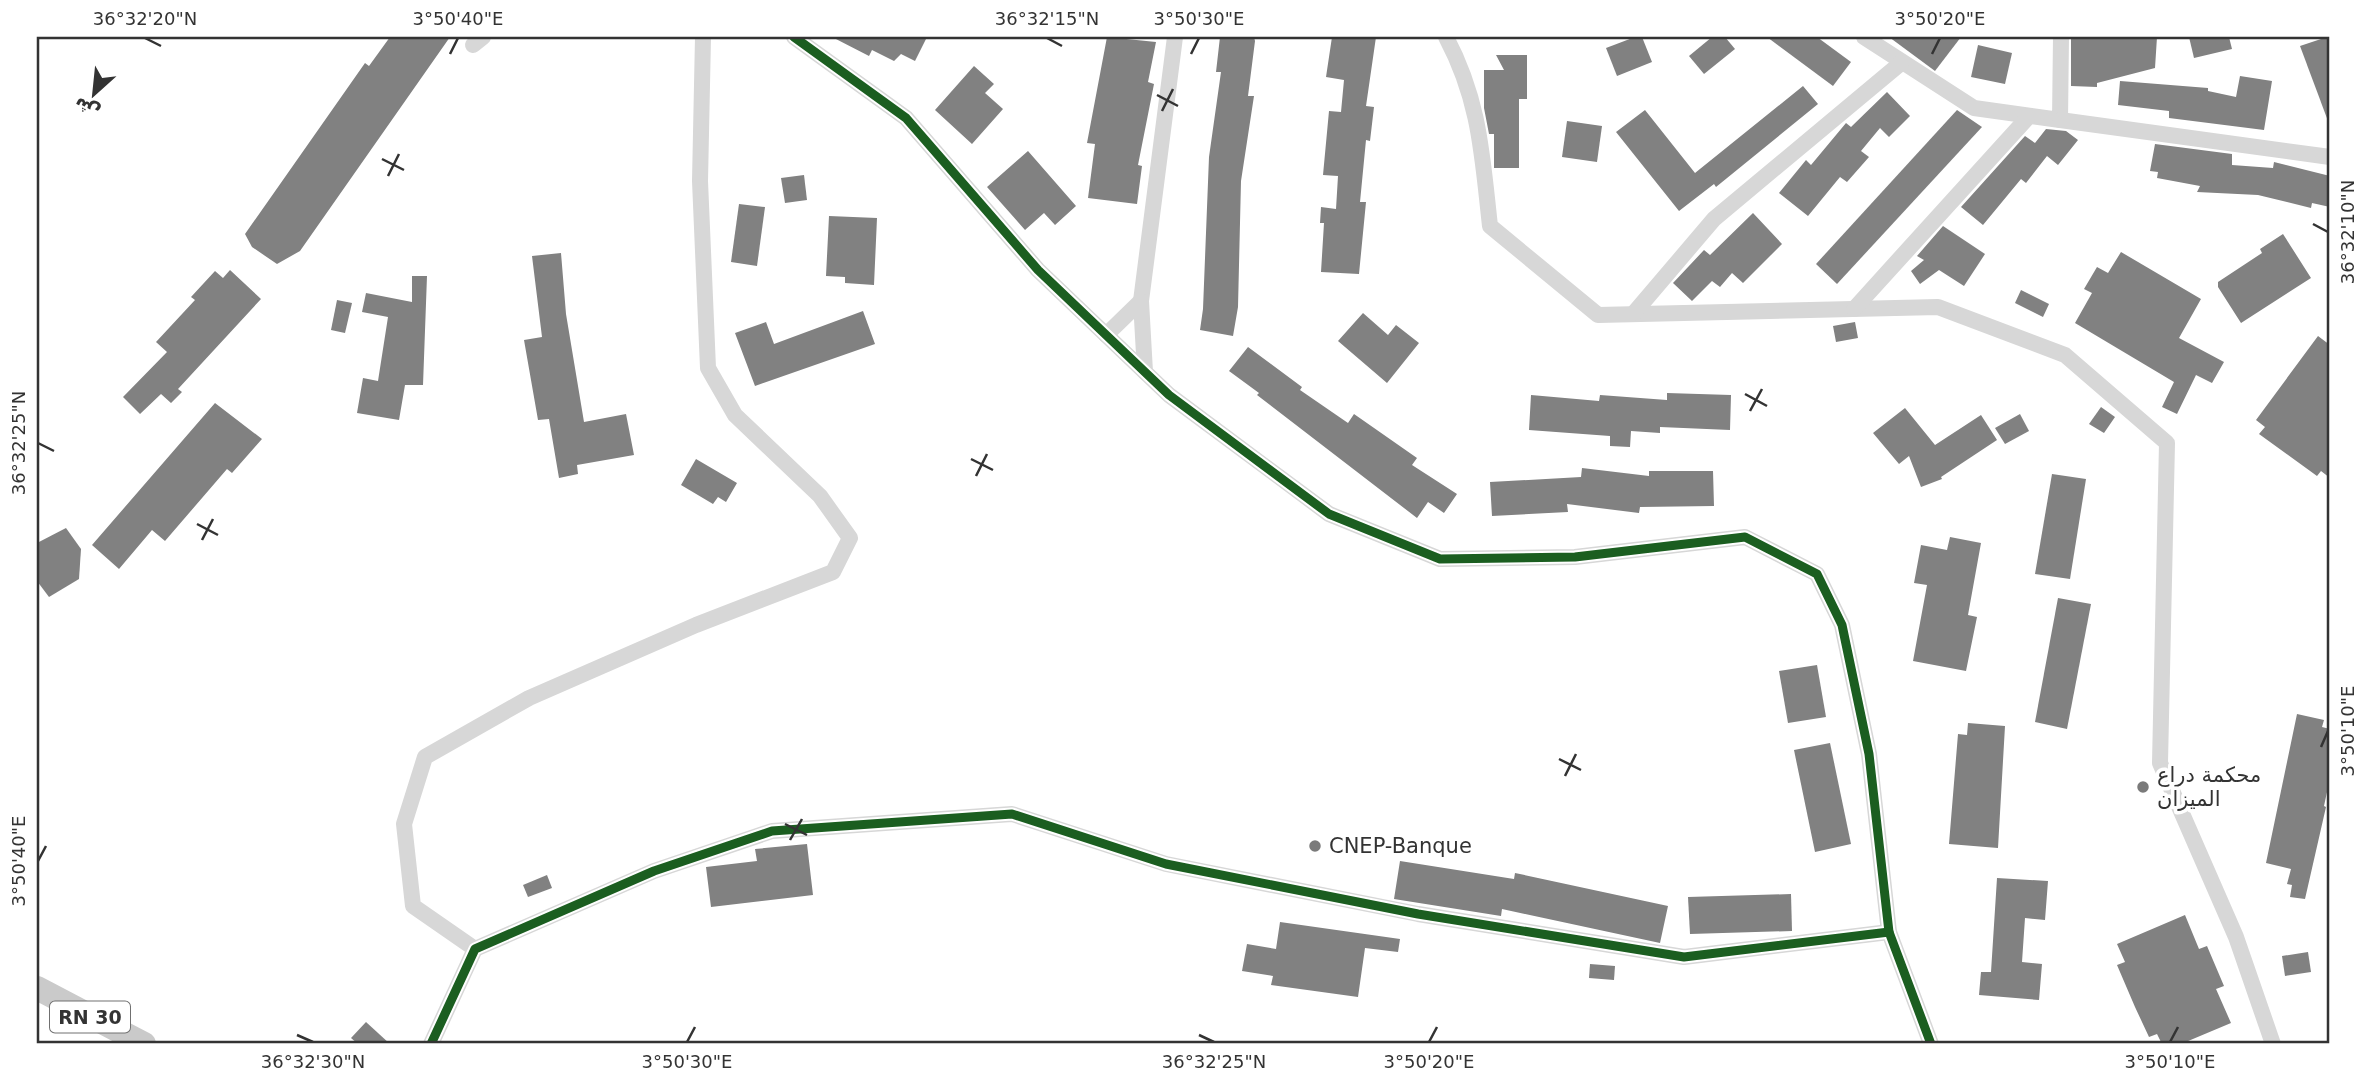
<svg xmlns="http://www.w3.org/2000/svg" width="2367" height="1081" viewBox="0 0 2367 1081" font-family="'DejaVu Sans','Noto Sans Arabic',sans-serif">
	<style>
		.building { fill: #818181 }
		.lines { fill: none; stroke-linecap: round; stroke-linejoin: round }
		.minor { stroke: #d7d7d7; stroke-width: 16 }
		.primary { stroke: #cacaca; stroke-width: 24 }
		.cycleway-casing { stroke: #fff; stroke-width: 13 }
		.cycleway { stroke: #1b5e20; stroke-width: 9 }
		.ticks { fill: none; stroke: #333; stroke-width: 2.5 }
		.poi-dot { fill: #7a7a7a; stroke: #fff; stroke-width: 2.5 }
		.labels { text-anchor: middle; stroke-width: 7; stroke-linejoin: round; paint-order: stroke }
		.shield { fill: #fff; stroke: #707070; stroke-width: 2 }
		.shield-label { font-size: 19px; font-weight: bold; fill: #333 }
		.poi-label { font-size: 21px; fill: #333; stroke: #fff; text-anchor: start }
		.neatline { fill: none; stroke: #333; stroke-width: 2.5 }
		.ticks-label { font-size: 18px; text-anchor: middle; fill: #333 }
	</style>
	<rect width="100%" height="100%" fill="#fff"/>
	<!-- building -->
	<g class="building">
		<polygon points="390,37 450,37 300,251 277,264 252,247 245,234 365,63 369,66"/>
		<polygon points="832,37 927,37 915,61 901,54 894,61 872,50 869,56"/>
		<polygon points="1107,37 1156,42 1148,82 1154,84 1138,165 1142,166 1137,204 1088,198 1095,144 1087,143"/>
		<polygon points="1220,37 1254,37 1255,41 1248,96 1254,96 1241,181 1238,307 1233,336 1200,330 1203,309 1209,157 1221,72 1216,72"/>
		<polygon points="1332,37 1376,37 1366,106 1374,107 1370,141 1366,140 1360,202 1366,202 1359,274 1321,272 1324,223 1320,223 1321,207 1336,209 1338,176 1323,175 1329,111 1341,112 1344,80 1326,77"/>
		<polygon points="1635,37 1642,37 1652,62 1617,76 1606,48"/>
		<polygon points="1712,37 1725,37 1735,49 1704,74 1689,56"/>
		<polygon points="1767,37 1817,37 1851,62 1833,86"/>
		<polygon points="1889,37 1961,37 1935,71"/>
		<polygon points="2071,37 2157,37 2155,68 2097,83 2097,87 2071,86"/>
		<polygon points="2189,37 2229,37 2232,49 2194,58"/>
		<polygon points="2327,37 2330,46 2328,121 2300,46"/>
		<polygon points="1978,45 2012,53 2005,84 1971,77"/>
		<polygon points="1496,55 1527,55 1527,99 1519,99 1519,168 1494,168 1494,134 1489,134 1484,108 1484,70 1504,70"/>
		<polygon points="974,66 994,84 985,93 1003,109 972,144 935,110"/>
		<polygon points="2240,76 2272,81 2264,130 2169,118 2169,111 2118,105 2120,81 2208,88 2208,91 2236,97"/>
		<polygon points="1803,86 1818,104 1716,187 1714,184 1679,211 1616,132 1645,110 1695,173"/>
		<polygon points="1887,92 1910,116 1889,137 1880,128 1861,151 1869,157 1847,182 1840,177 1808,216 1779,193 1806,160 1811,165 1846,123 1851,127"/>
		<polygon points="1957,110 1982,127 1837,284 1816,264"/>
		<polygon points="1567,121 1602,126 1597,162 1562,157"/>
		<polygon points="2046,129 2066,131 2078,140 2058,165 2047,156 2026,183 2021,179 1983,225 1961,207 2025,136 2035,143"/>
		<polygon points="2155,144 2232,154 2232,165 2273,168 2274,162 2330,176 2330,207 2312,203 2311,208 2258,195 2197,192 2200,186 2157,178 2158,172 2150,171"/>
		<polygon points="1028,151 1076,206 1055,225 1044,213 1025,230 987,187"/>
		<polygon points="804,175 807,200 785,203 781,178"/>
		<polygon points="739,204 765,207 757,266 731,262"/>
		<polygon points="1753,213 1782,244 1743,283 1732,273 1720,287 1712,281 1692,301 1673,283 1704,250 1710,255"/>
		<polygon points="829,216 877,218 874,285 845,283 845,277 826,276"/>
		<polygon points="1943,226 1985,254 1964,286 1939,270 1920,284 1911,271 1924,260 1917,256"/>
		<polygon points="2283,234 2311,278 2241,323 2218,287 2218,282 2262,253 2260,249"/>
		<polygon points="2121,252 2201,299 2179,338 2224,362 2212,383 2196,375 2177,414 2162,407 2174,382 2075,323 2092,293 2084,289 2097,267 2108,273"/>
		<polygon points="561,253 566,314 584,422 626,414 634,455 577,465 578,474 559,478 549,419 538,420 524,340 542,337 532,256"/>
		<polygon points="230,270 261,299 178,389 182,392 171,403 161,394 140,414 123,397 167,352 156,342 195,300 191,297 215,271 223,278"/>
		<polygon points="412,276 427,276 423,385 405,385 399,420 357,413 363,378 378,381 388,317 362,312 366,293 412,302"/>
		<polygon points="2021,290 2049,304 2043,317 2015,303"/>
		<polygon points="337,300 352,303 345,333 331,330"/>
		<polygon points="863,311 875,344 755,386 735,333 766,322 774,344"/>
		<polygon points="1363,313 1388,335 1396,325 1419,343 1387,383 1338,341"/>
		<polygon points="1855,322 1858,338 1836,342 1833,326"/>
		<polygon points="2318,336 2330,345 2330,478 2321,471 2317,476 2259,434 2265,427 2256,420"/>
		<polygon points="1248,347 1302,387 1300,390 1348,423 1354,414 1417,458 1412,465 1457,494 1444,513 1428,502 1417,518 1257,395 1259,393 1229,371"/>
		<polygon points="1667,393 1731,395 1730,430 1660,427 1660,433 1631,431 1630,447 1610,446 1610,436 1529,430 1531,395 1599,401 1600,395 1667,400"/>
		<polygon points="215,403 262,439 232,473 227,469 165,541 152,530 119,569 92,545"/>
		<polygon points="2101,407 2115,417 2104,433 2089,424"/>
		<polygon points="1905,408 1935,445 1981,415 1997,440 1941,477 1942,479 1921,487 1909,456 1899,464 1873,433"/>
		<polygon points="2020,414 2029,431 2005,444 1995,428"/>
		<polygon points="696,459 737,483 726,502 718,497 713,504 681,485"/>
		<polygon points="1582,468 1649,476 1649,471 1713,471 1714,506 1640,507 1639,513 1567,504 1568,512 1492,516 1490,482 1581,477"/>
		<polygon points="2052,474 2086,479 2070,579 2035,574"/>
		<polygon points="66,528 81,549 79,579 49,597 37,581 37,543"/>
		<polygon points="1950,537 1981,543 1968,615 1977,617 1966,671 1913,661 1927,585 1914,583 1921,545 1947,550"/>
		<polygon points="2058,598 2091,604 2067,729 2035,722"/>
		<polygon points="1817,665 1826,717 1788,723 1779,671"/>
		<polygon points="2297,714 2324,720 2322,727 2330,729 2330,778 2324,806 2326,807 2305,899 2290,897 2292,885 2287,884 2291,869 2266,863"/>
		<polygon points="1968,723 2005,726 1998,848 1949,844 1958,734 1967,735"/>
		<polygon points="1830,743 1851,844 1815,852 1794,750"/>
		<polygon points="807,844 813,895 711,907 706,867 757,861 755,849"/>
		<polygon points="1400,861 1514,879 1515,873 1668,906 1660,943 1502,909 1501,916 1394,899"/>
		<polygon points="547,875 552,888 528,897 523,885"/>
		<polygon points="1997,878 2048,881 2045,920 2025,918 2022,962 2042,964 2039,1000 1979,995 1981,972 1991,972"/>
		<polygon points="1791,894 1792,931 1690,934 1688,897"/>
		<polygon points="2185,915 2199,949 2207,946 2224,986 2216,989 2231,1023 2181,1044 2162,1044 2157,1034 2149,1037 2135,1007 2117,965 2125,962 2117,944"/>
		<polygon points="1280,922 1400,939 1398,952 1365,948 1358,997 1271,985 1273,976 1242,971 1247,944 1276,949"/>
		<polygon points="2308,952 2311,972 2285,976 2282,956"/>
		<polygon points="1590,964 1615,966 1614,980 1589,978"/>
		<polygon points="366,1022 390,1044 358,1044 351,1038"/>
	</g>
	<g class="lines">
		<!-- minor -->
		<g class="minor">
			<polyline points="794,37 906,118 1038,270 1169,395 1329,514 1440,559 1575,557 1745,537 1817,574 1842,625 1869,754 1889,932"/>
			<path d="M 1446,37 C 1480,101 1482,155 1490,226 L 1598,315 L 1938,307 L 2065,355 L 2167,443 L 2160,763 L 2236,937 L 2273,1044"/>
			<polyline points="1864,37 1974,108 2060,120 2061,37"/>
			<polyline points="473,45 483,37"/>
			<polyline points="2060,120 2330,157"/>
			<polyline points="1141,301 1175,37"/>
			<polyline points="1854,309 2029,116"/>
			<polyline points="1634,313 1714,219 1901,63"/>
			<polyline points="1106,335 1141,301 1145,372"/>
			<polyline points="475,949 413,906 404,824 425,757 529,698 696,625 833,572 850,538 820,496 735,415 708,368 700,181 703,37"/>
			<polyline points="431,1044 475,949 654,871 772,831 1012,814 1166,864 1418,914 1684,957 1889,932 1931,1044"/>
		</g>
		<!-- primary -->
		<polyline class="primary" points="37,988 144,1044"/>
		<defs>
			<g id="cycleway">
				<polyline points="794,37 906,118 1038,270 1169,395 1329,514 1440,559 1575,557 1745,537 1817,574 1842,625 1869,754 1889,932"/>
				<polyline points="431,1044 475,949 654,871 772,831 1012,814 1166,864 1418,914 1684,957 1889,932 1931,1044"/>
			</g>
		</defs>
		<!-- cycleway casing -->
		<use href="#cycleway" class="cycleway-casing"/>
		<!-- cycleway -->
		<use href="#cycleway" class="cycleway"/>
	</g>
	<!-- ticks -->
	<path class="ticks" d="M 145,38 L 161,46M 1047,38 L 1062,46M 450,54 L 458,38M 1191,54 L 1199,38M 1932,54 L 1940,38M 1157,95 L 1178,106M 1162,111 L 1173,89M 382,159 L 404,170M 388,176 L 399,154M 2313,224 L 2328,232M 1745,394 L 1767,406M 1750,411 L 1762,389M 38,443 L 54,451M 971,459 L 993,470M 976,476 L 987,454M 197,524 L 218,535M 202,540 L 213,519M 2321,747 L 2328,731M 1559,759 L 1581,770M 1565,776 L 1576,754M 785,824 L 807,835M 790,840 L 802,819M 38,861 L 46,846M 297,1035 L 313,1042M 1199,1035 L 1214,1042M 687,1042 L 695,1027M 1429,1042 L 1437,1027M 2170,1042 L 2178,1027"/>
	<!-- markers -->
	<g class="poi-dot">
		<circle cx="2143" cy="787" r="7"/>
		<circle cx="1315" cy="846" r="7"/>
	</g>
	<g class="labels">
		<!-- shield labels -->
		<rect class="shield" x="50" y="1001.5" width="80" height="31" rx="5"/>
		<g class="shield-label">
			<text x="90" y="1024">RN 30</text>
		</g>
		<!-- poi labels -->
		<g class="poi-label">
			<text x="2157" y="782">محكمة دراع<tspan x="2157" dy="24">الميزان</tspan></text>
			<text x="1329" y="853">CNEP-Banque</text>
		</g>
	</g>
	<!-- border -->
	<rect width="2367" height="1081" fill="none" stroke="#ffffff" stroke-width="77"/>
	<!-- north arrow -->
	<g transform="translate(94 94) rotate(207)" stroke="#ffffff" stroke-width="5" paint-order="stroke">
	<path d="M0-5L12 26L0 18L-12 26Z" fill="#333333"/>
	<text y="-10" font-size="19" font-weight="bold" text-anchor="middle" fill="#333333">ش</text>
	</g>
	<rect x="38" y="38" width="2290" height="1004" class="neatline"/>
	<g class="ticks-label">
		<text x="145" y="25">36°32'20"N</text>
		<text x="458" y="25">3°50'40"E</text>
		<text x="1047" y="25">36°32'15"N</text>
		<text x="1199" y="25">3°50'30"E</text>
		<text x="1940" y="25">3°50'20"E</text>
		<text transform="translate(2348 232) rotate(-90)" y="6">36°32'10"N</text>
		<text transform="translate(19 443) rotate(-90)" y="6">36°32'25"N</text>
		<text transform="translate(2348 731) rotate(-90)" y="6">3°50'10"E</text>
		<text transform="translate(19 861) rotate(-90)" y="6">3°50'40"E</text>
		<text x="313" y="1068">36°32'30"N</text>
		<text x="687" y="1068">3°50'30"E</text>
		<text x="1214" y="1068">36°32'25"N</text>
		<text x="1429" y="1068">3°50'20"E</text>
		<text x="2170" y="1068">3°50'10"E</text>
	</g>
</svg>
